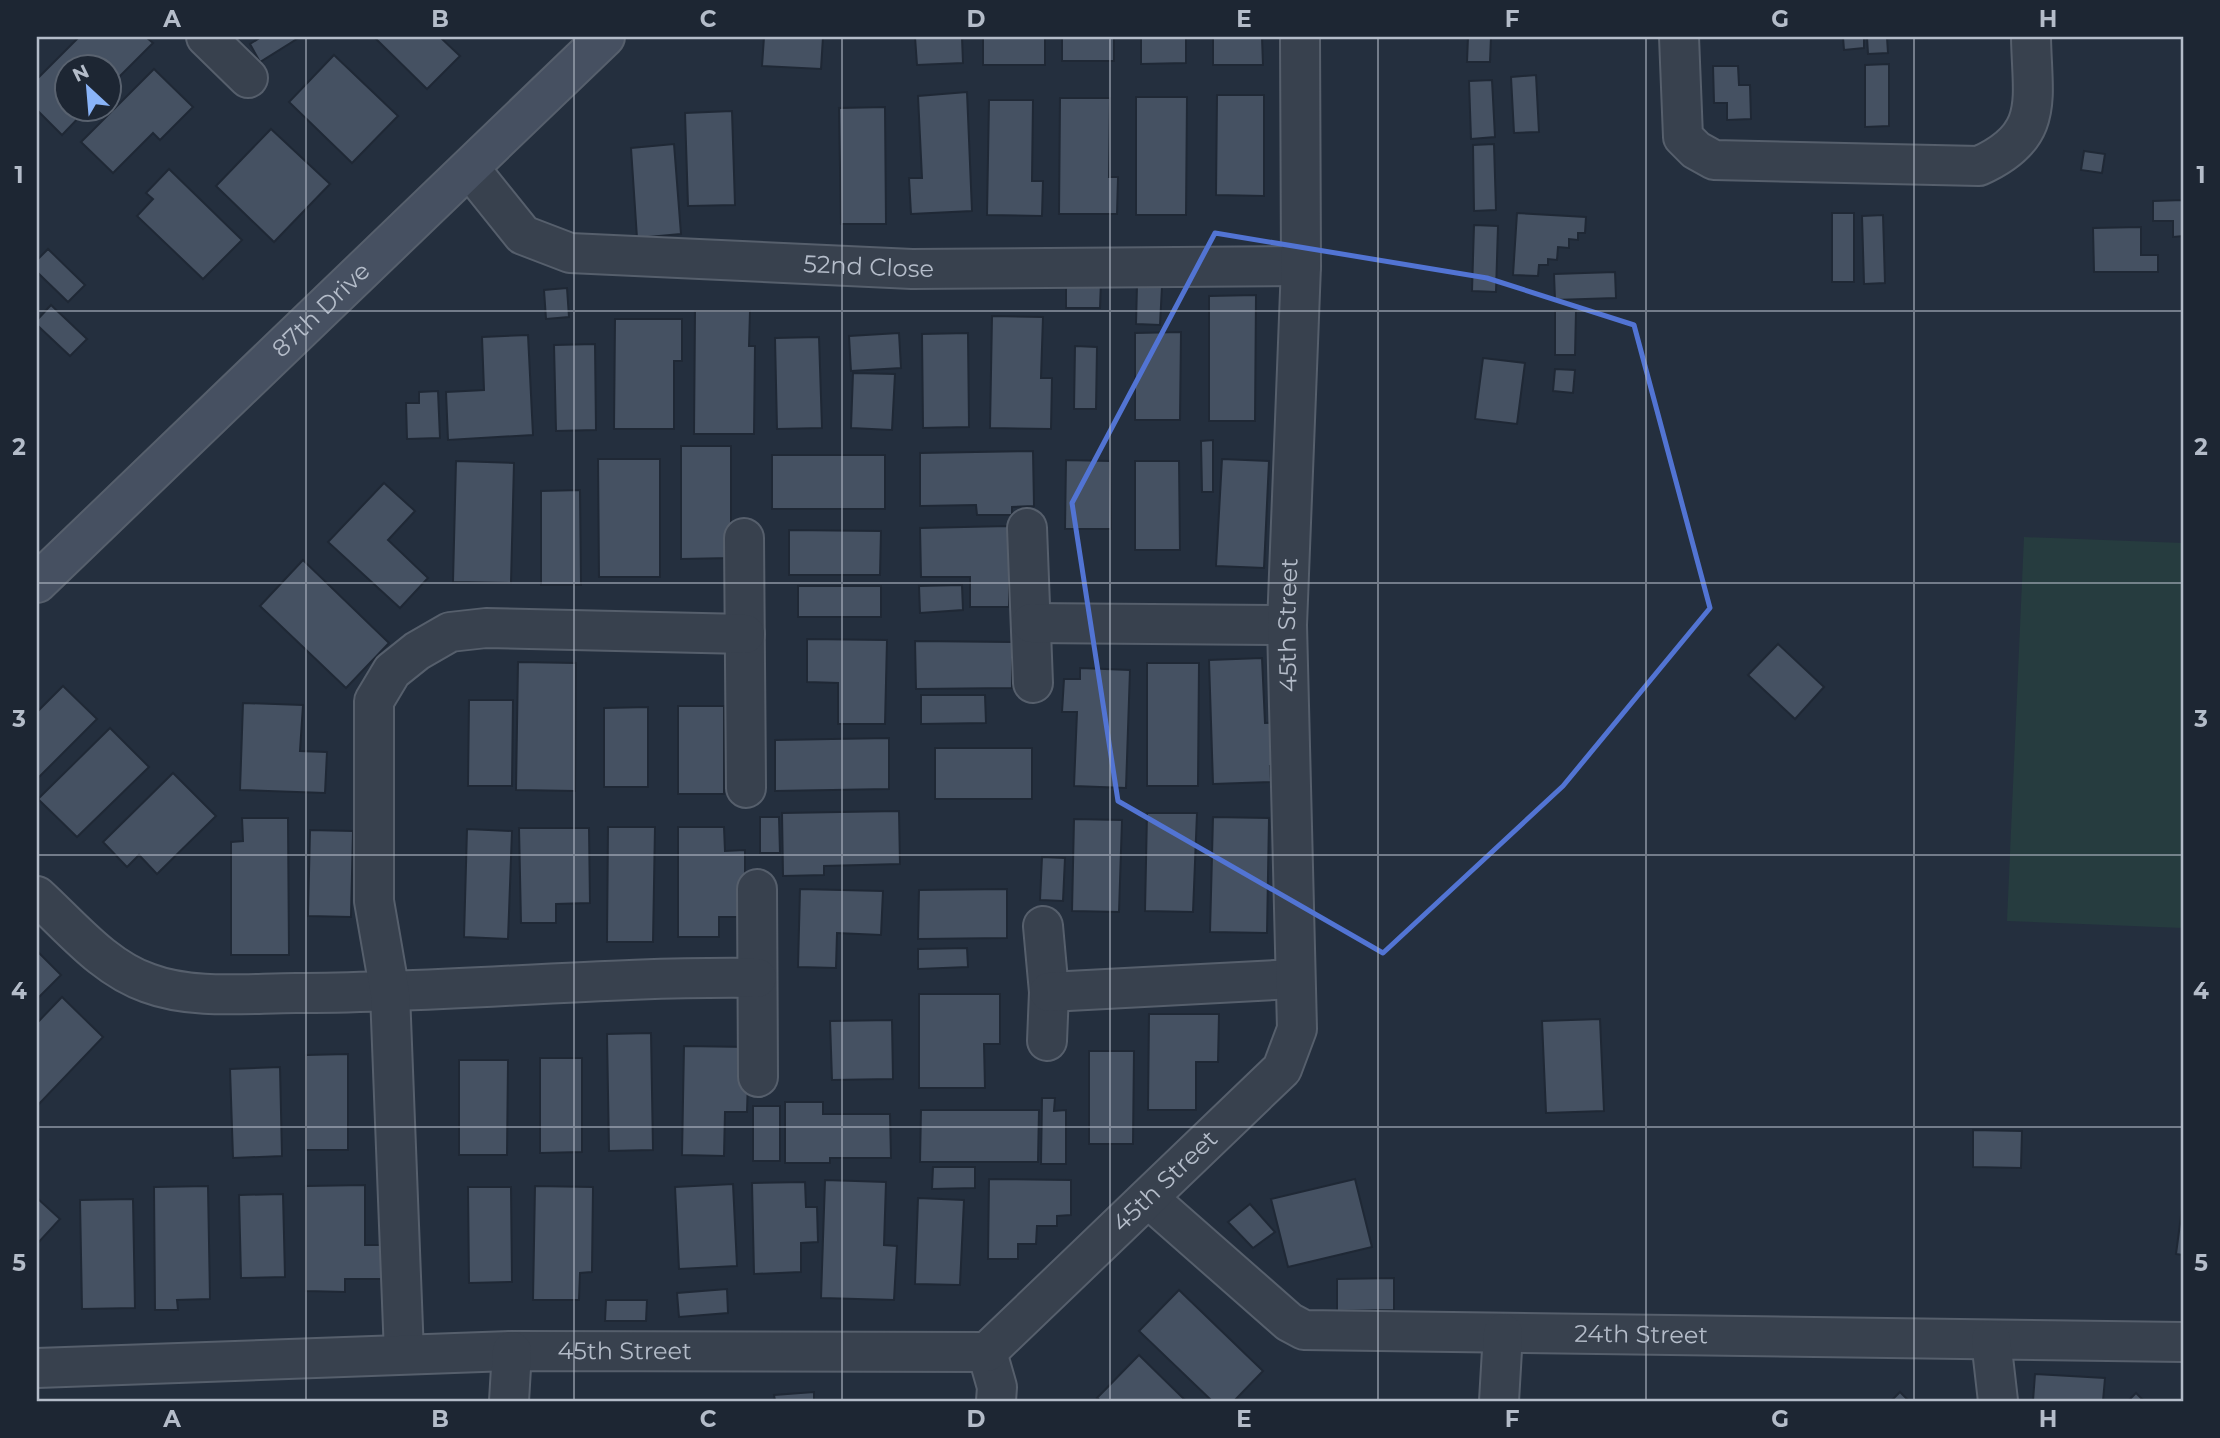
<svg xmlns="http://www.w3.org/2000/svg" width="2220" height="1438" viewBox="0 0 2220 1438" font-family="Montserrat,sans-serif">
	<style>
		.green { fill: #263c3f }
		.building { fill: #455162; stroke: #1f2835; stroke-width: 2 }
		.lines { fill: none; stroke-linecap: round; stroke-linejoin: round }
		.street-casing { stroke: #565f6c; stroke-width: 42 }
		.secondary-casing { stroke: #565f6c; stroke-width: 42 }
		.street { stroke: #38414e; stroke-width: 38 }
		.secondary { stroke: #465061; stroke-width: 38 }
		.marked { fill: none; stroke: #5274d3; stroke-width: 5; stroke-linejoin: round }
		.grid { fill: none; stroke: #b4bcc9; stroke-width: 2; stroke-opacity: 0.55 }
		.labels { text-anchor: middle; stroke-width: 6; stroke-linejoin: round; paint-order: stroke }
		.street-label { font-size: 24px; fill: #b4bcc9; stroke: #1d2633 }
		.neatline { fill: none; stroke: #b4bcc9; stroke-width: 2.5 }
		.grid-label { font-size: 23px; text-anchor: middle; font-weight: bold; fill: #b4bcc9 }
	</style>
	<rect width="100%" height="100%" fill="#242f3e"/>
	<!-- green -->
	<polygon class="green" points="2024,537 2183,543 2183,928 2007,921"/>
	<!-- building -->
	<g class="building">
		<polygon points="79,37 146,37 153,43 108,88 108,66 66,66 66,108 88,108 62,135 37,110 37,79"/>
		<polygon points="261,37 300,37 260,62 250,44"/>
		<polygon points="374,37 440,37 460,56 427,89"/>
		<polygon points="764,37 823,37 821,69 762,66"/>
		<polygon points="915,37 962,37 963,63 917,65"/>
		<rect x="983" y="37" width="62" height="28"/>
		<rect x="1062" y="37" width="52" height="24"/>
		<polygon points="1141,37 1186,37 1186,63 1141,64"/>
		<polygon points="1213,37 1262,37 1263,65 1213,65"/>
		<polygon points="1468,37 1491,37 1490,62 1467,62"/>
		<polygon points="1843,37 1864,37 1864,48 1844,50"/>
		<polygon points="1867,37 1887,37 1888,53 1868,54"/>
		<polygon points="334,55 398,116 352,163 289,102"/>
		<polygon points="1889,64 1889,126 1865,127 1865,65"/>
		<polygon points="1713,66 1738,66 1739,85 1750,85 1751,119 1727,120 1727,103 1714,103"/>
		<polygon points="154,69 193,107 160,140 153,133 113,173 81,142"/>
		<polygon points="1536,75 1539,132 1514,133 1511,77"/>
		<polygon points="1492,80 1495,137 1471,139 1469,81"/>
		<polygon points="967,92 972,211 911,214 909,178 922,178 918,96"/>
		<polygon points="1217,95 1264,95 1264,196 1216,195"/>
		<polygon points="1136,97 1187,97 1186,215 1136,215"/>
		<polygon points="1060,98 1110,98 1109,177 1118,177 1117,214 1059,214"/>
		<polygon points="989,100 1033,100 1032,181 1043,181 1042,216 987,215"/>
		<polygon points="885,107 886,224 841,224 839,108"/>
		<polygon points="732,111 735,205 688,206 685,113"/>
		<polygon points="271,129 330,184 274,242 216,186"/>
		<polygon points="674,144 681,234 637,238 631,148"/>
		<polygon points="1494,144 1496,210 1474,211 1473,145"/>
		<polygon points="2084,151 2105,154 2102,173 2081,170"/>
		<polygon points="169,169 242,240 203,279 137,216 153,199 146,193"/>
		<polygon points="2183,200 2183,243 2183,236 2173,237 2173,221 2153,221 2153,201"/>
		<polygon points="1517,213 1586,217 1585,233 1578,233 1578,240 1569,239 1569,248 1558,247 1557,260 1548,259 1548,265 1539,265 1538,276 1513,275"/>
		<rect x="1832" y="213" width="22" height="69"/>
		<polygon points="1883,215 1885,283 1864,284 1862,216"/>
		<polygon points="1474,225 1498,226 1496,292 1472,291"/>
		<polygon points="2141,227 2141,255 2158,255 2158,272 2094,272 2093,228"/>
		<polygon points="48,249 85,285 68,302 37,272 37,260"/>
		<polygon points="1615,272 1616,298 1555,300 1554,274"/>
		<polygon points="1066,281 1101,281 1100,308 1066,308"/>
		<polygon points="1137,285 1162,286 1160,325 1136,324"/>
		<polygon points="567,288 569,317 546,319 544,290"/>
		<polygon points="1256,295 1255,421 1209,421 1209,296"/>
		<polygon points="51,305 87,339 70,356 37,325 37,320"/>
		<polygon points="695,311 750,311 749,346 755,346 754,434 694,434"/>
		<polygon points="1555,311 1576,311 1575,355 1555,355"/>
		<polygon points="992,316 1043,317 1041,378 1052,378 1051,429 990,428"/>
		<polygon points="615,319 682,319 682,361 674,361 674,429 614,429"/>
		<polygon points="1181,332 1180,420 1135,420 1135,333"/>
		<polygon points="899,333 901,368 851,371 849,336"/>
		<polygon points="968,333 969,427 923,428 922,334"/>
		<polygon points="528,335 533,435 448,440 446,392 484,390 482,337"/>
		<polygon points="819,337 822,428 777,429 775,338"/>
		<polygon points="595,344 596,430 556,431 554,345"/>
		<polygon points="1075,346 1097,347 1096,409 1074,409"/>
		<polygon points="1483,358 1525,363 1517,424 1475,419"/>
		<polygon points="1555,369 1575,370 1573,393 1553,391"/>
		<polygon points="853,373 895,374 892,430 851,428"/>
		<polygon points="438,391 440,438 407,439 406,403 419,403 419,392"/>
		<polygon points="1213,440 1213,492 1202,492 1201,441"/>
		<polygon points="681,446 731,446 731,558 681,559"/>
		<polygon points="1033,451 1034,506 1012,507 1012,515 977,515 976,505 920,506 920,453"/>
		<rect x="772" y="455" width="113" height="54"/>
		<polygon points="598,459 660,459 660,577 599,577"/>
		<polygon points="1222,459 1269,461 1264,568 1216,566"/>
		<polygon points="1066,460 1110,461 1111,529 1065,529"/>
		<polygon points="456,461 514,463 511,583 453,582"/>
		<polygon points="1135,461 1179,461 1180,550 1135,550"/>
		<polygon points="384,483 415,511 388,540 428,578 400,608 328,542"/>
		<polygon points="580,490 581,585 541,585 541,491"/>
		<polygon points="1009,526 1009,607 970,607 970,577 921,577 920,528"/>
		<polygon points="789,530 881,531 880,575 789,575"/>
		<polygon points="303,560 389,643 346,688 260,606"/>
		<polygon points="962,585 963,610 920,613 919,586"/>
		<rect x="798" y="586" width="83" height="31"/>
		<polygon points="807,639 887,640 885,724 838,724 838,683 807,682"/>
		<polygon points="915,641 1012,642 1012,688 916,689"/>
		<polygon points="1778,644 1824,687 1795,719 1748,675"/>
		<polygon points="1262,658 1265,723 1287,722 1288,766 1270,766 1271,782 1213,784 1209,660"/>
		<polygon points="518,662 576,663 575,791 516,790"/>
		<polygon points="1147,663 1199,663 1198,786 1147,786"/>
		<polygon points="1080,668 1130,670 1126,788 1074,786 1077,712 1062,712 1064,679 1080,679"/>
		<polygon points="63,686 97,719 37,779 37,712"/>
		<polygon points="921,695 985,695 986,723 921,724"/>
		<polygon points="469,700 513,700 512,786 468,786"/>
		<polygon points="243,703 303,705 300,751 327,752 325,793 240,790"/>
		<rect x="678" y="706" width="46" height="88"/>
		<polygon points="648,707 648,787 604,787 604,708"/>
		<polygon points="110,728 149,767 77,837 38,799"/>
		<polygon points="889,738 889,789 775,791 775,740"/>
		<rect x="935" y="748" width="97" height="51"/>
		<polygon points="173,773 216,816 157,874 139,855 127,867 103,842"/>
		<polygon points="899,811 900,864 824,866 824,875 783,876 782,813"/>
		<polygon points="1147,813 1197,813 1193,912 1145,911"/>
		<polygon points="760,817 779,817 780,853 760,853"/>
		<polygon points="1213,817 1269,818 1267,933 1210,932"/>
		<polygon points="242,818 288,818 289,955 231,955 231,842 243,841"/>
		<polygon points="1074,819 1122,820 1119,912 1072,911"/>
		<polygon points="608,827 655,827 653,942 607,942"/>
		<polygon points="678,827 724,827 725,851 745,850 745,917 719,917 719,937 678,937"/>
		<polygon points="519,828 589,828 590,903 556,904 556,923 521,923"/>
		<polygon points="467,829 512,831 508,939 464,937"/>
		<polygon points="310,830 353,831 351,917 308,916"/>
		<polygon points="1042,857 1065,858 1063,901 1040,900"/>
		<polygon points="800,889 883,891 881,935 837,933 836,968 798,967"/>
		<polygon points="1007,889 1007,938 918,939 919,890"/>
		<polygon points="967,948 968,967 918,969 918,949"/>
		<polygon points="37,951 61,975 37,999"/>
		<polygon points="919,994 1000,994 1000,1044 984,1044 985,1088 919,1088"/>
		<polygon points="62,997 103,1037 37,1106 37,1023"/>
		<polygon points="1149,1014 1219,1014 1218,1062 1196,1062 1196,1110 1148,1110"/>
		<polygon points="1600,1019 1604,1111 1546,1113 1542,1021"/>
		<polygon points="892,1020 893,1079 832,1080 830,1021"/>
		<polygon points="651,1033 653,1150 609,1151 607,1034"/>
		<polygon points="684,1046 749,1047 747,1112 725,1112 724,1156 682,1155"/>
		<polygon points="1089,1051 1134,1051 1133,1144 1089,1144"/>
		<polygon points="348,1054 348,1150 306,1150 306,1055"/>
		<polygon points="540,1058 582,1058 582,1152 540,1153"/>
		<polygon points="459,1060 508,1060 507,1155 459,1155"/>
		<polygon points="280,1067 282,1156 233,1158 230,1069"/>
		<polygon points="1042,1098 1055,1098 1054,1111 1066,1110 1066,1164 1041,1164"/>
		<polygon points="785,1102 823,1102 823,1114 890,1114 891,1158 830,1158 830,1163 785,1163"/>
		<rect x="753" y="1106" width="27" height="55"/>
		<polygon points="921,1110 1039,1110 1038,1162 920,1162"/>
		<polygon points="1973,1130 2022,1131 2021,1168 1973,1167"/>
		<polygon points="933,1167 975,1167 975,1188 932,1189"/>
		<polygon points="989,1179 1071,1180 1071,1215 1057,1216 1057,1226 1037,1226 1036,1244 1018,1244 1018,1259 988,1259"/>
		<polygon points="1355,1179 1372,1247 1288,1267 1271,1199"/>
		<polygon points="825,1180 886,1182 884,1245 897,1246 894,1300 821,1298"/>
		<polygon points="805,1182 806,1207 817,1207 818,1242 801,1243 801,1272 754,1274 752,1183"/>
		<polygon points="733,1184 737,1266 679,1269 675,1187"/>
		<polygon points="365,1185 365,1245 381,1245 382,1279 345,1279 345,1292 306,1291 306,1186"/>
		<polygon points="208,1186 210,1299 177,1300 178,1310 155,1310 154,1187"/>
		<polygon points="535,1186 593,1187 592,1272 580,1273 579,1300 533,1300"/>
		<polygon points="468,1187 511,1187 512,1282 469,1283"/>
		<polygon points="283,1194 285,1277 241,1278 239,1195"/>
		<polygon points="37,1198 60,1219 37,1244"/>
		<polygon points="918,1198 964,1200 960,1285 915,1284"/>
		<polygon points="133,1199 135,1308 82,1309 80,1200"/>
		<polygon points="2183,1201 2183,1255 2176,1254"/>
		<polygon points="1250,1204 1275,1232 1253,1248 1228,1222"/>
		<polygon points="1394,1278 1394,1310 1337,1311 1337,1279"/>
		<polygon points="727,1289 728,1313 679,1317 677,1293"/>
		<polygon points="1179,1290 1263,1371 1234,1401 1212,1401 1139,1331"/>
		<polygon points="606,1300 647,1300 646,1321 605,1321"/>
		<polygon points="1139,1355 1186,1401 1101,1401 1097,1398"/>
		<polygon points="2035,1374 2105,1378 2103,1401 2033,1401"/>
		<polygon points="814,1392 814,1401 775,1401 774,1395"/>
		<polygon points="1900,1392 1909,1401 1891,1401"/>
		<polygon points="2136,1393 2144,1401 2128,1401"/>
	</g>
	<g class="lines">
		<defs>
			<g id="street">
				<polyline points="206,37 248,78"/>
				<path d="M 1679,37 L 1683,137 L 1696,150 L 1714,160 L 1979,166 C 2046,136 2032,99 2031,37"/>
				<path id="s1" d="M 470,169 L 523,235 L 570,253 L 912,269 L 1301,266"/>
				<polyline points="1027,528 1033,683"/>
				<polyline points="744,538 746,788"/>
				<polyline points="1031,623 1287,625"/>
				<polyline points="757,889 758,1077"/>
				<path d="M 37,896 C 71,927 104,968 148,983 C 193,1000 249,993 296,993 C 450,993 603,976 757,978"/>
				<polyline points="1043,926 1049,992 1047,1041"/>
				<polyline points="1049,992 1294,979"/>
				<path id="s2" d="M 1148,1198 L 1289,1322 L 1304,1330 L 2183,1342"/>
				<polyline points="1991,1340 1998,1401"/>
				<polyline points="987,1352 997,1387 996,1401"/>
				<polyline points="404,1354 390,993 374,901 374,701 392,671 417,651 450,632 486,628 745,634"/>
				<path id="s3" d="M 37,1368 L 512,1351 L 987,1352 L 1282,1069 L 1297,1029 L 1287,625 L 1301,266 L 1300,37"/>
				<polyline points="509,1401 512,1351"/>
				<polyline points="1499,1401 1503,1333"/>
			</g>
			<g id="secondary">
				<path id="s4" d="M 37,583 L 605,37"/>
			</g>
		</defs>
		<!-- street casing -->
		<use href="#street" class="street-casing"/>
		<!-- secondary casing -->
		<use href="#secondary" class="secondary-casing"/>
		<!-- street -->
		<use href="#street" class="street"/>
		<!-- secondary -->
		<use href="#secondary" class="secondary"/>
	</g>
	<!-- marked area -->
	<path class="marked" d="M 1215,233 L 1487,278 L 1634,325 L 1710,608 L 1563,786 L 1383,953 L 1118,801 L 1072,503 Z"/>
	<!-- grid -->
	<path class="grid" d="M 306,37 L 306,1401M 574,37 L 574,1401M 842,37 L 842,1401M 1110,37 L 1110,1401M 1378,37 L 1378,1401M 1646,37 L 1646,1401M 1914,37 L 1914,1401M 37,311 L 2183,311M 37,583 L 2183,583M 37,855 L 2183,855M 37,1127 L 2183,1127"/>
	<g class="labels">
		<!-- street labels -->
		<g class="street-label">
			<text dy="8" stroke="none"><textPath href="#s1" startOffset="434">52nd Close</textPath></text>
			<text dy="8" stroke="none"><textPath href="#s4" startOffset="394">87th Drive</textPath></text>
			<text dy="8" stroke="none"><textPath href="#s3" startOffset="1806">45th Street</textPath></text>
			<text dy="8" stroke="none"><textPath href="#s3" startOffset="1197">45th Street</textPath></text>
			<text dy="8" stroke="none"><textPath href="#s2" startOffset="542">24th Street</textPath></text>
			<text dy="8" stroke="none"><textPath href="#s3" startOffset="588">45th Street</textPath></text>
		</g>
	</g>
	<!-- border -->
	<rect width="2220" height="1438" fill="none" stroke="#1d2633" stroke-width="77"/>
	<!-- north arrow -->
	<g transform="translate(88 88) rotate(334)"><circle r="33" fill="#1d2633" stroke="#59626f" stroke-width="2"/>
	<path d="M0-5L12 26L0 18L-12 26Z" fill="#8ab4f8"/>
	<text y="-10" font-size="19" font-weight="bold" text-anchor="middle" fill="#b4bcc9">N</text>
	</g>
	<rect x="38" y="38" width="2144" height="1362" class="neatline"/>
	<g class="grid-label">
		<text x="172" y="27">A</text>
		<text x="440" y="27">B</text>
		<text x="708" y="27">C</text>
		<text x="976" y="27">D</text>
		<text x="1244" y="27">E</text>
		<text x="1512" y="27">F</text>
		<text x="1780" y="27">G</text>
		<text x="2048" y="27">H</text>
		<text x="19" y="183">1</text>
		<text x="2201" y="183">1</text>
		<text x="19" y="455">2</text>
		<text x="2201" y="455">2</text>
		<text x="19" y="727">3</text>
		<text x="2201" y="727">3</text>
		<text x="19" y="999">4</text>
		<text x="2201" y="999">4</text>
		<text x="19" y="1271">5</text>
		<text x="2201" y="1271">5</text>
		<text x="172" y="1427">A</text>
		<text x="440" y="1427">B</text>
		<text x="708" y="1427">C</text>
		<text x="976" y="1427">D</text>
		<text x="1244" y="1427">E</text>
		<text x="1512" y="1427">F</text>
		<text x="1780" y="1427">G</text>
		<text x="2048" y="1427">H</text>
	</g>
</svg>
